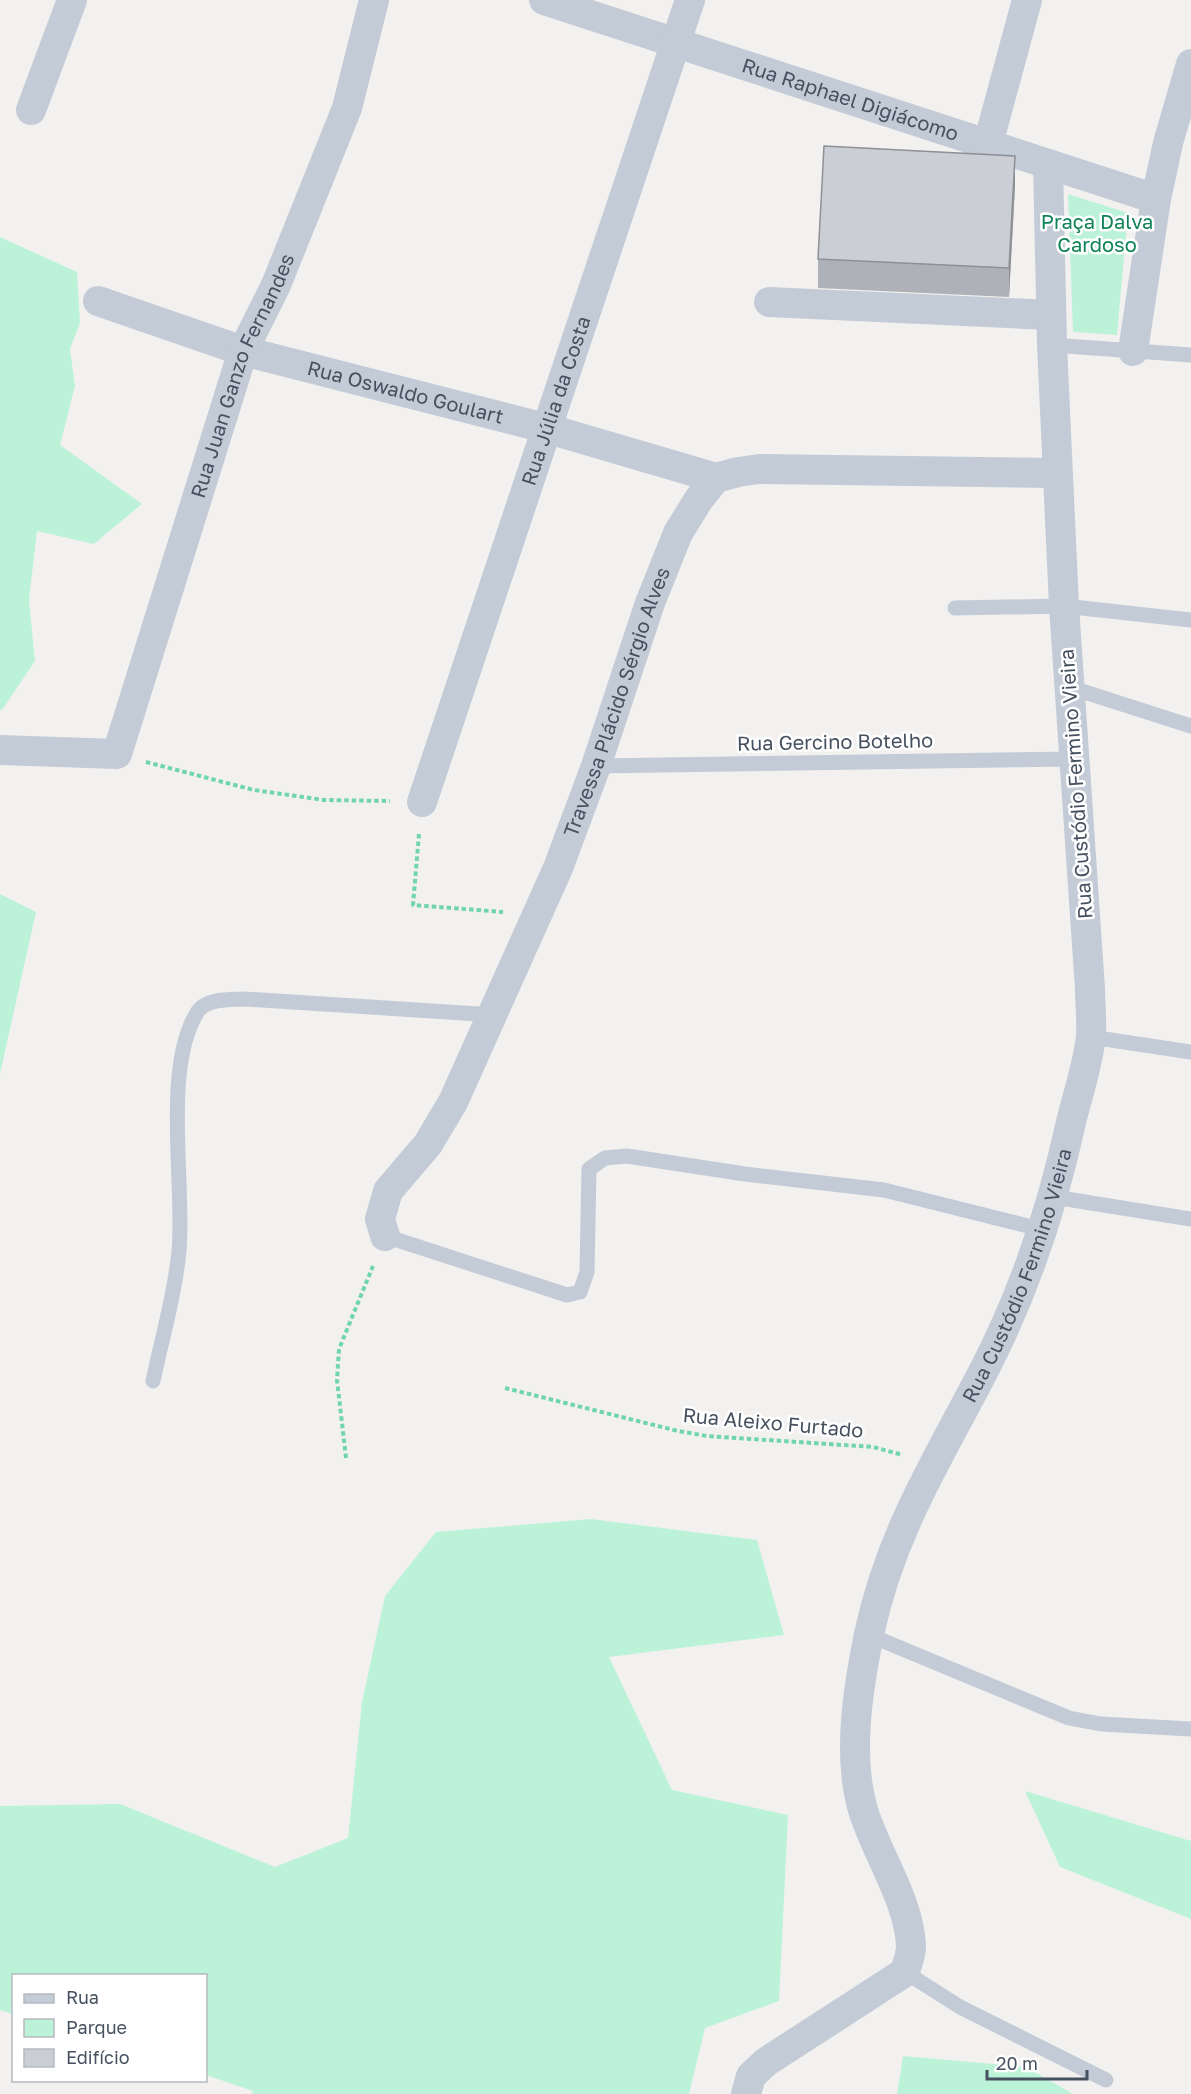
<svg xmlns="http://www.w3.org/2000/svg" width="1191" height="2094" viewBox="0 0 1191 2094" font-family="'Golos Text',sans-serif">
	<style>
		.green { fill: #bcf3d8 }
		.lines { fill: none; stroke-linecap: round; stroke-linejoin: round }
		.path { stroke: #70d5af; stroke-width: 4; stroke-dasharray: 4.5 3; stroke-linecap: butt }
		.service { stroke: #c3cbd6; stroke-width: 15 }
		.minor { stroke: #c3cbd6; stroke-width: 30 }
		.wall { fill: #afb1b8 }
		.shaded-wall { fill: #8f9096 }
		.building { fill: #ccced6; stroke: #8f9096; stroke-width: 1.5 }
		.labels { text-anchor: middle; stroke-width: 5; stroke-linejoin: round; paint-order: stroke }
		.street-label { font-size: 20px; fill: #465160; stroke: #fff }
		.park-label { font-size: 20px; fill: #0f8357; stroke: #fff }
	</style>
	<rect width="100%" height="100%" fill="#f3f1f0"/>
	<!-- green -->
	<g class="green">
		<polygon points="1068,194 1128,213 1117,335 1073,332"/>
		<polygon points="0,237 77,272 80,323 70,349 75,386 60,445 142,504 94,544 37,531 29,600 35,661 2,710 0,710"/>
		<polygon points="0,894 36,912 0,1074"/>
		<polygon points="591,1519 757,1540 784,1635 609,1657 672,1790 788,1815 779,2001 705,2028 689,2094 252,2094 253,2091 206,2075 206,1976 14,1976 13,2014 0,2010 0,1806 120,1804 275,1867 348,1838 362,1702 385,1596 436,1532"/>
		<polygon points="1025,1791 1191,1841 1191,1919 1060,1867"/>
		<polygon points="903,2056 1026,2067 1073,2094 897,2094"/>
	</g>
	<g class="lines">
		<!-- path -->
		<g class="path">
			<polyline points="146,762 254,790 324,800 390,801"/>
			<polyline points="419,834 413,905 503,912"/>
			<polyline points="505,1388 678,1431 707,1436 873,1447 903,1455"/>
			<polyline points="346,1458 337,1380 339,1349 373,1266"/>
		</g>
		<!-- service -->
		<g class="service">
			<polyline points="1052,345 1191,355"/>
			<polyline points="955,608 1064,606 1191,620"/>
			<polyline points="1069,687 1191,726"/>
			<polyline points="596,766 1074,759"/>
			<polyline points="1091,1037 1191,1052"/>
			<polyline points="1054,1197 1191,1219"/>
			<polyline points="385,1236 567,1295 580,1292 587,1272 589,1169 605,1158 627,1156 745,1174 884,1190 1044,1230"/>
			<path d="M 153,1381 C 162,1338 175,1294 179,1251 C 185,1184 162,1067 198,1011 C 207,998 231,1000 245,999 L 494,1015"/>
			<polyline points="869,1635 1069,1718 1101,1724 1191,1729"/>
			<polyline points="905,1972 960,2007 1106,2080"/>
		</g>
		<!-- minor -->
		<g class="minor">
			<path id="s1" d="M 544,0 L 1156,199"/>
			<polyline points="31,110 72,0"/>
			<polyline points="988,144 1027,0"/>
			<path id="s2" d="M 98,301 L 243,351 L 549,429 L 716,478"/>
			<polyline points="769,302 1051,315"/>
			<polyline points="1133,351 1156,199 1168,143 1191,64"/>
			<path id="s3" d="M 0,750 L 117,754 L 243,351 L 276,285 L 347,108 L 374,0"/>
			<path id="s4" d="M 422,802 L 690,0"/>
			<path id="s5" d="M 385,1236 L 380,1219 L 388,1191 L 428,1144 L 453,1102 L 558,868 L 596,766 L 650,603 L 678,533 L 699,499 L 716,478 L 738,472 L 760,469 L 1057,473"/>
			<path id="s6" d="M 746,2094 L 751,2076 L 766,2062 L 905,1972 C 907,1964 911,1955 911,1947 C 910,1902 876,1853 863,1810 C 847,1755 858,1689 869,1634 C 891,1532 936,1463 983,1372 C 1024,1293 1052,1210 1071,1122 C 1078,1094 1088,1064 1091,1036 C 1092,1020 1090,1004 1090,989 L 1064,606 L 1052,345 L 1048,164"/>
		</g>
	</g>
	<!-- wall -->
	<polygon class="wall" points="1015,185 1009,297 818,288 818,259"/>
	<!-- shaded-wall -->
	<polygon class="shaded-wall" points="1015,156 1015,185 1009,297 1009,268"/>
	<!-- building -->
	<polygon class="building" points="824,146 1015,156 1009,268 818,259"/>
	<g class="labels">
		<!-- street labels -->
		<g class="street-label">
			<text dy="7" stroke="none"><textPath href="#s1" startOffset="322">Rua Raphael Digiácomo</textPath></text>
			<text dy="7" stroke="none"><textPath href="#s3" startOffset="516">Rua Juan Ganzo Fernandes</textPath></text>
			<text dy="7" stroke="none"><textPath href="#s2" startOffset="321">Rua Oswaldo Goulart</textPath></text>
			<text dy="7" stroke="none"><textPath href="#s4" startOffset="423">Rua Júlia da Costa</textPath></text>
			<text dy="7" stroke="none"><textPath href="#s5" startOffset="590">Travessa Plácido Sérgio Alves</textPath></text>
			<text transform="translate(835 742) rotate(-1)" y="7">Rua Gercino Botelho</text>
			<text transform="translate(1076 784) rotate(-94)" y="7">Rua Custódio Fermino Vieira</text>
			<text dy="7" stroke="none"><textPath href="#s6" startOffset="944">Rua Custódio Fermino Vieira</textPath></text>
			<text transform="translate(773 1423) rotate(5)" y="7">Rua Aleixo Furtado</text>
		</g>
		<!-- park labels -->
		<g class="park-label">
			<text x="1097" y="229">Praça Dalva<tspan x="1097" dy="23">Cardoso</tspan></text>
		</g>
	</g>
	<!-- legend -->
	<rect x="12" y="1974" width="195" height="108" fill="#ffffff" stroke="#b5b9bf" stroke-width="1.5"/>
	<rect x="24" y="1994" width="30" height="9" fill="#c3cbd6" stroke="#b5b9bf" stroke-width="1.5"/>
	<text x="66" y="2004" font-size="18" fill="#465160">Rua</text>
	<rect x="24" y="2019" width="30" height="18" fill="#bcf3d8" stroke="#b5b9bf" stroke-width="1.5"/>
	<text x="66" y="2034" font-size="18" fill="#465160">Parque</text>
	<rect x="24" y="2049" width="30" height="18" fill="#ccced6" stroke="#b5b9bf" stroke-width="1.5"/>
	<text x="66" y="2064" font-size="18" fill="#465160">Edifício</text>
	<!-- scale -->
	<path d="M987 2070v9h100v-9" fill="none" stroke="#465160" stroke-width="3"/>
	<text x="996" y="2070" font-size="18" fill="#465160" stroke="#ffffff" stroke-width="4.5" paint-order="stroke">20 m</text>
</svg>
